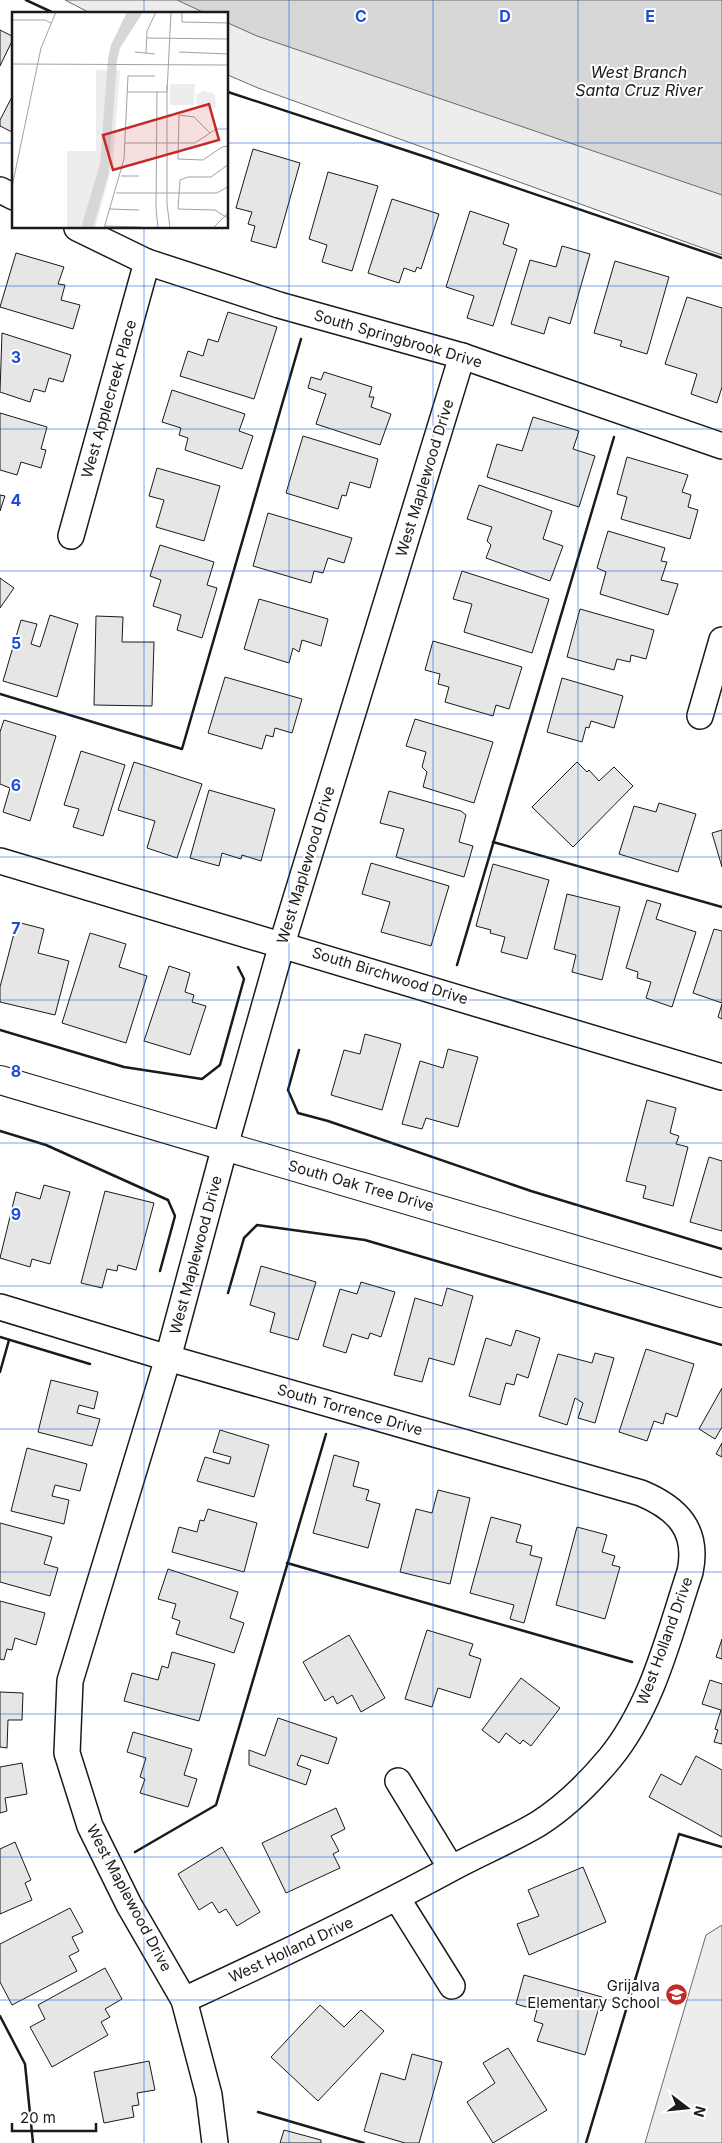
<svg xmlns="http://www.w3.org/2000/svg" width="722" height="2143" viewBox="0 0 722 2143" font-family="Inter,sans-serif">
	<style>
		.green { fill: #ededed; stroke: #6a6a6a }
		.water { fill: #d7d7d7; stroke: #6a6a6a }
		.building { fill: #e6e6e6; stroke: #1a1a1a }
		.lines { fill: none; stroke-linecap: round; stroke-linejoin: round }
		.minor-casing { stroke: #1a1a1a; stroke-width: 28 }
		.tertiary-casing { stroke: #1a1a1a; stroke-width: 30 }
		.minor { stroke: #fff; stroke-width: 25 }
		.tertiary { stroke: #fff; stroke-width: 28 }
		.wall { stroke: #1a1a1a; stroke-width: 2.5 }
		.grid { fill: none; stroke: #1d4ed8; stroke-width: 1; stroke-opacity: 0.55 }
		.labels { text-anchor: middle; stroke-width: 4; stroke-linejoin: round; paint-order: stroke }
		.street-label { font-size: 15px; fill: #1a1a1a; stroke: #fff }
		.poi-label { font-size: 15px; fill: #1a1a1a; stroke: #fff; text-anchor: end }
		.water-label { font-size: 16px; font-style: italic; fill: #1a1a1a; stroke: #fff }
		.inset-road { fill: none; stroke: #a3a3a3; stroke-width: 1 }
		.view { fill: #c62828; fill-opacity: 0.15; stroke: #c62828; stroke-width: 2.5 }
		.inset-edge { fill: none; stroke: #1a1a1a; stroke-width: 2.5 }
		.grid-label { font-size: 16px; text-anchor: middle; font-weight: bold; fill: #1d4ed8; stroke: #fff; stroke-width: 4; stroke-linejoin: round; paint-order: stroke }
	</style>
	<rect width="100%" height="100%" fill="#fff"/>
	<!-- green -->
	<g class="green">
		<polygon points="65,0 722,0 722,255 258,88 228,75 228,14 92,14"/>
		<polygon points="722,1925 722,2143 645,2143 706,1935"/>
	</g>
	<!-- water -->
	<polygon class="water" points="177,0 722,0 722,195 257,36 228,23 228,14 207,14"/>
	<!-- building -->
	<g class="building">
		<polygon points="0,30 14,37 0,66"/>
		<polygon points="14,93 14,133 0,126 0,120"/>
		<polygon points="253,149 300,163 276,248 251,241 255,226 248,224 252,212 236,208"/>
		<polygon points="328,172 378,186 352,271 322,262 327,245 309,239"/>
		<polygon points="392,199 439,214 421,269 417,267 415,272 404,268 399,283 368,273"/>
		<polygon points="470,211 509,224 503,244 517,249 493,326 467,318 474,296 446,287"/>
		<polygon points="562,246 590,254 570,324 549,317 544,334 511,324 530,260 556,267"/>
		<polygon points="16,253 64,267 58,284 65,285 61,300 80,305 73,329 0,307"/>
		<polygon points="615,261 669,277 647,354 620,346 622,341 594,333"/>
		<polygon points="687,297 722,308 722,387 717,403 691,394 697,374 665,364"/>
		<polygon points="228,312 277,327 254,399 180,376 188,351 203,356 208,339 218,342"/>
		<polygon points="2,333 71,355 63,382 49,378 45,392 34,389 30,402 0,392"/>
		<polygon points="324,372 372,387 369,397 374,397 371,407 391,414 380,445 316,424 326,394 308,388 311,377 321,380"/>
		<polygon points="172,390 245,414 239,431 253,436 242,469 185,450 188,438 179,435 181,428 162,422"/>
		<polygon points="0,413 47,427 41,449 46,450 41,468 21,462 17,475 0,470"/>
		<polygon points="533,417 579,431 573,449 595,456 579,507 487,477 497,444 522,451"/>
		<polygon points="303,436 378,459 370,488 350,482 346,496 342,495 338,509 286,493"/>
		<polygon points="627,457 688,475 682,492 691,495 688,507 698,510 690,539 621,519 627,497 617,494"/>
		<polygon points="157,468 220,486 204,541 156,527 164,500 149,496"/>
		<polygon points="479,485 552,511 543,539 563,546 550,581 486,558 491,545 487,541 492,527 467,519"/>
		<polygon points="0,495 5,496 0,511"/>
		<polygon points="268,513 352,538 344,563 328,558 323,573 314,571 311,583 253,566"/>
		<polygon points="608,531 665,548 661,561 667,562 661,580 678,584 668,615 600,594 606,572 597,568"/>
		<polygon points="160,545 214,562 207,585 217,588 202,638 177,630 181,615 153,606 161,580 150,576"/>
		<polygon points="462,571 549,599 532,653 464,632 472,604 453,599"/>
		<polygon points="0,578 14,588 0,608"/>
		<polygon points="259,599 328,619 321,646 302,640 299,652 293,648 289,663 244,649"/>
		<polygon points="580,609 654,630 646,659 631,655 630,662 617,659 614,670 567,657"/>
		<polygon points="50,615 78,624 57,697 3,681 21,620 37,624 31,644 40,647"/>
		<polygon points="96,616 123,617 122,642 154,642 152,706 94,705"/>
		<polygon points="433,641 522,667 509,709 496,705 493,716 445,702 449,687 438,684 440,674 425,670"/>
		<polygon points="225,677 302,699 292,733 275,728 273,737 266,735 262,749 208,733"/>
		<polygon points="562,678 623,696 614,728 591,721 589,728 586,727 582,742 547,732"/>
		<polygon points="415,719 493,742 474,803 423,787 427,772 422,767 426,752 406,746"/>
		<polygon points="4,720 56,736 30,821 3,812 10,788 0,784 0,732"/>
		<polygon points="81,751 125,765 103,836 73,827 79,809 64,805"/>
		<polygon points="134,762 202,784 177,858 147,848 155,821 118,810"/>
		<polygon points="577,762 587,772 589,770 599,781 614,767 633,786 573,847 532,807"/>
		<polygon points="209,790 275,809 261,861 242,855 241,859 222,853 219,866 190,858"/>
		<polygon points="389,791 461,811 466,815 459,842 473,846 464,877 396,857 404,829 380,823"/>
		<polygon points="659,803 696,814 678,872 619,854 634,806 656,812"/>
		<polygon points="722,830 722,867 712,833"/>
		<polygon points="371,863 449,886 431,946 381,932 390,902 362,894"/>
		<polygon points="493,864 549,880 527,959 501,952 505,937 490,933 491,930 476,926"/>
		<polygon points="567,894 620,907 602,980 572,972 576,955 554,949"/>
		<polygon points="647,900 661,904 656,919 696,932 672,1007 646,998 651,982 637,978 638,972 626,968"/>
		<polygon points="17,922 44,929 38,953 69,961 55,1015 0,1002 0,987"/>
		<polygon points="714,929 722,931 722,1003 693,993"/>
		<polygon points="90,933 126,944 119,967 147,976 126,1043 62,1023"/>
		<polygon points="169,966 190,973 185,992 194,995 192,1002 206,1006 190,1055 144,1041"/>
		<polygon points="722,1004 722,1019 718,1017"/>
		<polygon points="365,1034 401,1044 382,1110 331,1095 344,1050 360,1054"/>
		<polygon points="448,1049 478,1057 458,1127 426,1118 422,1129 402,1124 420,1061 443,1068"/>
		<polygon points="647,1100 676,1108 670,1133 679,1136 676,1144 688,1147 673,1206 643,1198 646,1186 626,1181"/>
		<polygon points="709,1157 722,1161 722,1231 690,1222"/>
		<polygon points="44,1185 70,1192 50,1264 32,1259 30,1267 0,1258 16,1192 40,1199"/>
		<polygon points="105,1191 154,1203 136,1270 118,1265 117,1271 107,1269 102,1288 81,1283"/>
		<polygon points="261,1266 316,1282 298,1340 270,1332 275,1313 250,1305"/>
		<polygon points="361,1282 395,1292 381,1337 370,1333 368,1339 352,1334 346,1353 323,1346 340,1289 357,1294"/>
		<polygon points="447,1288 473,1296 454,1365 429,1358 422,1382 394,1375 415,1298 442,1306"/>
		<polygon points="516,1330 540,1338 528,1378 517,1374 514,1385 506,1383 500,1405 469,1396 486,1338 511,1346"/>
		<polygon points="646,1349 694,1364 677,1417 666,1413 663,1424 654,1421 647,1441 619,1432"/>
		<polygon points="595,1353 614,1358 595,1423 578,1418 583,1403 575,1398 567,1425 539,1416 558,1354 592,1363"/>
		<polygon points="51,1380 98,1392 94,1409 79,1405 77,1413 100,1419 92,1446 38,1432"/>
		<polygon points="722,1388 722,1427 715,1439 699,1429"/>
		<polygon points="220,1430 269,1445 254,1497 197,1481 205,1457 229,1464 231,1457 213,1452"/>
		<polygon points="722,1443 722,1457 716,1454"/>
		<polygon points="27,1448 87,1464 80,1491 55,1485 52,1496 69,1500 64,1524 11,1511"/>
		<polygon points="334,1455 359,1462 353,1486 369,1490 366,1500 380,1504 368,1548 313,1533"/>
		<polygon points="438,1490 470,1498 450,1584 400,1572 416,1509 432,1513"/>
		<polygon points="208,1509 257,1523 244,1572 172,1552 179,1527 197,1532 200,1520 204,1521"/>
		<polygon points="491,1517 521,1525 516,1542 532,1546 530,1555 542,1558 524,1623 510,1619 514,1605 470,1593"/>
		<polygon points="0,1523 52,1537 44,1564 58,1568 50,1596 0,1582"/>
		<polygon points="577,1527 607,1535 602,1552 615,1556 612,1565 620,1567 605,1619 556,1605"/>
		<polygon points="168,1569 238,1592 230,1618 244,1623 234,1653 176,1634 180,1621 172,1618 176,1604 158,1599"/>
		<polygon points="0,1601 45,1613 36,1645 15,1638 12,1650 7,1649 4,1660 0,1659"/>
		<polygon points="427,1630 473,1644 469,1655 481,1659 470,1698 438,1688 432,1707 405,1699"/>
		<polygon points="349,1635 385,1698 361,1712 352,1695 337,1704 333,1696 325,1701 303,1662"/>
		<polygon points="722,1639 722,1659 716,1657"/>
		<polygon points="172,1652 215,1664 199,1721 124,1701 132,1673 158,1680 162,1666 168,1668"/>
		<polygon points="521,1678 560,1708 531,1746 523,1740 520,1744 506,1733 499,1743 482,1730"/>
		<polygon points="710,1680 722,1684 722,1744 714,1742 718,1730 715,1729 721,1710 702,1704"/>
		<polygon points="0,1692 23,1693 22,1720 8,1720 7,1748 0,1747"/>
		<polygon points="278,1718 337,1738 328,1764 301,1755 297,1765 311,1770 306,1785 249,1765 249,1750 265,1756"/>
		<polygon points="133,1732 192,1749 184,1775 197,1779 188,1807 140,1793 145,1779 140,1777 146,1758 127,1752"/>
		<polygon points="696,1756 722,1770 722,1837 649,1797 661,1774 681,1785"/>
		<polygon points="22,1763 27,1794 5,1798 7,1811 0,1813 0,1767"/>
		<polygon points="336,1808 345,1829 331,1836 339,1851 333,1854 340,1868 286,1893 262,1843"/>
		<polygon points="15,1842 31,1880 25,1883 32,1900 0,1914 0,1849"/>
		<polygon points="222,1847 260,1912 237,1926 226,1909 219,1913 212,1902 199,1910 178,1874"/>
		<polygon points="583,1867 606,1922 529,1955 517,1924 539,1916 528,1890"/>
		<polygon points="70,1908 83,1932 72,1937 79,1951 69,1956 77,1971 12,2005 0,1982 0,1944"/>
		<polygon points="105,1968 122,1999 105,2009 110,2017 101,2022 108,2035 52,2067 30,2027 45,2019 38,2005"/>
		<polygon points="524,1975 602,1997 585,2055 537,2041 543,2024 534,2021 537,2010 516,2004"/>
		<polygon points="320,2005 344,2027 361,2010 384,2031 318,2101 271,2057"/>
		<polygon points="508,2048 547,2110 493,2143 467,2102 495,2083 483,2063"/>
		<polygon points="412,2054 442,2062 419,2143 405,2143 364,2131 381,2073 405,2080"/>
		<polygon points="149,2061 155,2090 137,2093 139,2105 132,2106 134,2117 104,2123 94,2072"/>
		<polygon points="284,2130 321,2140 321,2143 280,2143"/>
	</g>
	<g class="lines">
		<defs>
			<g id="minor">
				<polyline points="0,190 14,197"/>
				<polyline points="77,228 147,262 279,305 462,356 722,446"/>
				<polyline points="71,536 147,262"/>
				<polyline points="700,716 722,640"/>
				<polyline points="0,861 722,1077"/>
				<path d="M 0,1307 L 168,1358 L 641,1493 C 677,1508 699,1530 690,1572 C 669,1635 653,1705 610,1758 C 590,1782 565,1807 538,1824 C 511,1840 482,1852 454,1867 C 366,1915 275,1958 184,2000"/>
				<polyline points="398,1781 451,1868"/>
				<polyline points="397,1898 452,1986"/>
				<polyline points="215,2143 209,2095 184,2000 129,1905 90,1826 67,1753 70,1681 168,1358 225,1146 282,944 462,356"/>
			</g>
			<polyline id="tertiary" points="0,1080 722,1293"/>
		</defs>
		<!-- minor casing -->
		<use href="#minor" class="minor-casing"/>
		<!-- tertiary casing -->
		<use href="#tertiary" class="tertiary-casing"/>
		<!-- minor -->
		<use href="#minor" class="minor"/>
		<!-- tertiary -->
		<use href="#tertiary" class="tertiary"/>
		<!-- wall -->
		<g class="wall">
			<polyline points="26,0 56,14"/>
			<polyline points="228,92 429,158 722,258"/>
			<polyline points="0,694 182,749 301,339"/>
			<polyline points="493,842 722,907"/>
			<polyline points="457,965 614,437"/>
			<polyline points="0,1030 124,1067 202,1079 220,1065 244,979 238,967"/>
			<polyline points="299,1050 288,1090 298,1113 328,1121 531,1191 722,1249"/>
			<polyline points="0,1131 46,1145 168,1200 175,1216 160,1271"/>
			<polyline points="228,1293 244,1238 257,1225 365,1240 722,1345"/>
			<polyline points="0,1337 90,1364"/>
			<polyline points="0,1372 9,1340"/>
			<polyline points="287,1563 632,1662"/>
			<polyline points="135,1852 216,1805 326,1434"/>
			<polyline points="0,2016 25,2064 33,2143"/>
			<polyline points="258,2112 364,2143"/>
			<polyline points="586,2143 679,1834 722,1847"/>
		</g>
	</g>
	<!-- grid -->
	<path class="grid" d="M 144,0 L 144,14M 289,0 L 289,2143M 433,0 L 433,2143M 578,0 L 578,2143M 0,143 L 14,143M 228,143 L 722,143M 144,228 L 144,2143M 0,286 L 722,286M 0,429 L 722,429M 0,571 L 722,571M 0,714 L 722,714M 0,857 L 722,857M 0,1000 L 722,1000M 0,1143 L 722,1143M 0,1286 L 722,1286M 0,1429 L 722,1429M 0,1572 L 722,1572M 0,1714 L 722,1714M 0,1857 L 722,1857M 0,2000 L 722,2000"/>
	<!-- icons -->
	<defs>
		<symbol id="school-disc" viewBox="-11 -11 22 22"><circle r="9.5" fill="#c62828" stroke="#fff"/><path d="M0-5L7-2L0 1L-7-2ZM-4 1L0 2.5L4 1V4Q0 6-4 4Z" fill="#fff"/></symbol>
	</defs>
	<g fill-rule="evenodd">
		<use href="#school-disc" x="664" y="1982" width="25" height="25"/>
	</g>
	<g class="labels">
		<!-- street labels -->
		<g class="street-label">
			<text transform="translate(398 339) rotate(16)" y="5">South Springbrook Drive</text>
			<text transform="translate(109 399) rotate(-74)" y="5">West Applecreek Place</text>
			<text transform="translate(425 478) rotate(-73)" y="5">West Maplewood Drive</text>
			<text transform="translate(306 865) rotate(-73)" y="5">West Maplewood Drive</text>
			<text transform="translate(390 976) rotate(17)" y="5">South Birchwood Drive</text>
			<text transform="translate(361 1186) rotate(16)" y="5">South Oak Tree Drive</text>
			<text transform="translate(196 1255) rotate(-75)" y="5">West Maplewood Drive</text>
			<text transform="translate(350 1410) rotate(16)" y="5">South Torrence Drive</text>
			<text transform="translate(665 1641) rotate(-70)" y="5">West Holland Drive</text>
			<text transform="translate(129 1898) rotate(62)" y="5">West Maplewood Drive</text>
			<text transform="translate(291 1950) rotate(-25)" y="5">West Holland Drive</text>
		</g>
		<!-- poi labels -->
		<g class="poi-label">
			<text x="660" y="1991">Grijalva<tspan x="660" dy="17">Elementary School</tspan></text>
		</g>
		<!-- water labels -->
		<g class="water-label">
			<text x="639" y="78">West Branch<tspan x="639" dy="18">Santa Cruz River</tspan></text>
		</g>
	</g>
	<!-- overview -->
	<g transform="translate(12 12)">
		<rect width="216" height="216" fill="#fff"/>
		<path d="M 84,58 L 108,58 L 101,151 L 83,216 L 55,216 L 55,139 L 84,139 ZM 158,72 L 183,72 L 182,93 L 158,93 ZM 192,79 L 203,82 L 204,96 L 185,95 L 184,82 Z" fill="#ededed"/>
		<path d="M 115,0 L 131,0 L 108,36 L 105,48 L 97,160 L 81,216 L 69,216 L 88,152 L 96,47 L 99,33 Z" fill="#d7d7d7"/>
		<path class="inset-road" d="M 170,0 L 170,10 L 217,11M 0,8 L 33,8 L 39,11M 134,26 L 217,27M 123,40 L 143,42M 167,40 L 217,42M 134,41 L 135,19 L 144,0M 0,52 L 217,53M 116,64 L 143,64M 155,73 L 155,80 L 159,0M 115,80 L 155,80 L 155,192 L 158,216M 145,80 L 144,196 L 146,216M 112,131 L 183,131 L 204,117 L 217,117M 166,147 L 167,103 L 182,105 L 198,121M 166,147 L 191,148 L 210,135 L 217,134M 109,164 L 127,164M 0,175 L 29,36 L 44,0M 104,181 L 205,181 L 217,174M 97,197 L 127,198M 166,197 L 168,168 L 176,165 L 199,165 L 217,152M 166,197 L 203,198 L 217,207M 93,214 L 129,215M 92,216 L 112,147 L 116,64M 201,216 L 217,200"/>
		<path class="view" d="M 197,92 L 207,128 L 101,158 L 91,123 Z"/>
		<rect width="216" height="216" class="inset-edge"/>
	</g>
	<g class="grid-label">
		<text x="361" y="22">C</text>
		<text x="505" y="22">D</text>
		<text x="650" y="22">E</text>
		<text x="16" y="363">3</text>
		<text x="16" y="506">4</text>
		<text x="16" y="649">5</text>
		<text x="16" y="791">6</text>
		<text x="16" y="934">7</text>
		<text x="16" y="1077">8</text>
		<text x="16" y="1220">9</text>
	</g>
	<!-- north arrow -->
	<g transform="translate(687 2108) rotate(106)" stroke="#ffffff" stroke-width="4" paint-order="stroke">
	<path d="M0-4L9 19L0 12L-9 19Z" fill="#1a1a1a"/>
	<text y="-8" font-size="14" font-weight="bold" text-anchor="middle" fill="#1a1a1a">N</text>
	</g>
	<!-- scale -->
	<path d="M12 2123v8h84v-8" fill="none" stroke="#1a1a1a" stroke-width="2.5"/>
	<text x="20" y="2123" font-size="15" fill="#1a1a1a" stroke="#ffffff" stroke-width="4" paint-order="stroke">20 m</text>
</svg>
